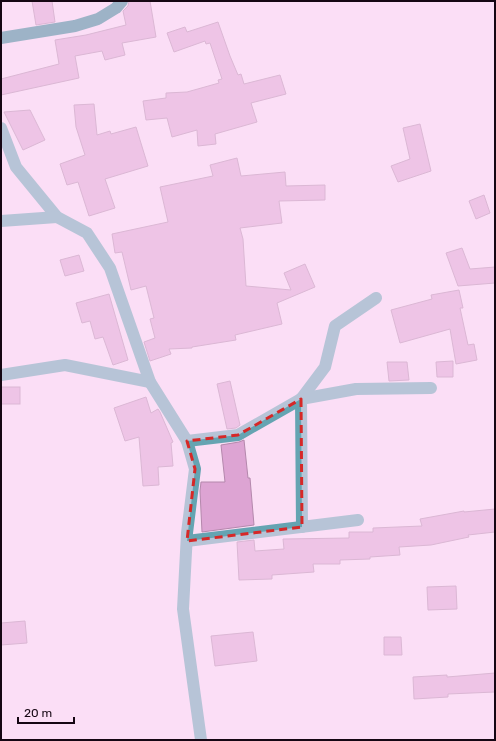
<svg xmlns="http://www.w3.org/2000/svg" width="496" height="741" viewBox="0 0 496 741" font-family="Rubik,sans-serif">
	<style>
		.building { fill: #dda4d3; stroke: #b488ac }
		.lines { fill: none; stroke-linecap: round; stroke-linejoin: round }
		.street { stroke: #65a4b2; stroke-width: 12 }
		.secondary { stroke: #2b7f8f; stroke-width: 12 }
		.marked { fill: none; stroke: #d62828; stroke-width: 3; stroke-dasharray: 8 5; stroke-linejoin: round }
	</style>
	<rect width="100%" height="100%" fill="#fbdef5"/>
	<!-- building -->
	<g class="building">
		<polygon points="32,1 52,1 55,22 36,25"/>
		<polygon points="129,1 150,1 156,37 122,43 125,55 105,60 102,51 75,56 79,78 1,95 1,79 59,64 55,40 86,35 126,25 123,11 128,6"/>
		<polygon points="218,22 230,56 238,75 241,74 244,84 280,75 286,94 251,103 257,122 215,134 216,144 198,146 197,130 172,137 167,118 146,120 143,101 166,98 166,93 187,92 219,83 218,80 222,79 210,43 206,44 205,41 174,52 167,33 185,27 187,32"/>
		<polygon points="94,104 97,135 110,131 111,134 136,127 148,166 105,179 115,208 89,216 78,182 67,185 60,164 85,155 76,127 74,105"/>
		<polygon points="30,110 45,140 23,150 4,112"/>
		<polygon points="420,124 431,171 398,182 391,166 410,159 403,128"/>
		<polygon points="237,158 241,176 285,172 286,186 325,185 325,200 279,201 282,223 240,228 243,239 246,286 291,290 284,273 305,264 315,287 277,303 282,324 235,335 236,340 192,347 192,348 169,349 171,354 150,361 144,342 155,338 150,319 154,318 146,286 131,290 122,252 115,253 112,234 168,222 160,187 213,176 210,165"/>
		<polygon points="484,195 490,213 476,219 469,201"/>
		<polygon points="462,248 470,269 495,267 495,283 458,286 446,253"/>
		<polygon points="79,255 84,271 65,276 60,260"/>
		<polygon points="459,290 463,308 460,308 468,345 474,344 477,360 456,364 450,329 400,343 391,310 432,299 431,295"/>
		<polygon points="109,294 128,360 113,365 103,337 95,339 90,321 82,323 76,303"/>
		<polygon points="453,361 453,377 437,377 436,362"/>
		<polygon points="387,362 407,362 409,380 389,381"/>
		<polygon points="230,381 240,425 236,428 227,429 217,384"/>
		<rect x="1" y="387" width="19" height="17"/>
		<polygon points="146,397 151,413 158,409 160,412 173,442 171,443 173,466 158,467 159,485 143,486 139,437 125,441 114,408"/>
		<polygon points="244,440 248,478 250,478 254,525 202,532 200,491 201,482 225,482 221,445 239,442"/>
		<polygon points="495,509 495,532 468,535 469,537 431,545 399,547 400,555 370,557 370,559 340,560 340,564 313,564 314,572 272,575 272,579 239,580 237,542 254,540 255,551 284,549 283,539 349,538 349,532 373,532 373,528 422,526 420,519 464,511 464,512"/>
		<polygon points="456,586 457,609 428,610 427,587"/>
		<polygon points="25,621 27,643 1,645 1,623"/>
		<polygon points="253,632 257,661 215,666 211,636"/>
		<polygon points="384,637 401,637 402,655 384,655"/>
		<polygon points="495,673 495,692 448,694 448,697 414,699 413,677 447,675 447,677"/>
	</g>
	<g class="lines">
		<!-- street -->
		<g class="street">
			<polyline points="1,128 16,167 57,217 87,233 110,268 150,382 187,441 195,469 187,533 183,609 201,740"/>
			<polyline points="1,221 57,217"/>
			<polyline points="1,375 65,365 150,382"/>
			<polyline points="187,441 238,435 301,399 325,367 335,326 376,298"/>
			<polyline points="302,527 301,399 356,389 431,388"/>
			<polyline points="187,541 358,520"/>
		</g>
		<!-- secondary -->
		<polyline class="secondary" points="1,38 75,26 98,19 116,8 122,1"/>
	</g>
	<!-- marked area -->
	<path d="M0 0H496V741H0ZM 301,399 L 302,527 L 187,541 L 195,469 L 187,441 L 238,435 Z" fill="#fbdef5" fill-opacity=".55" fill-rule="evenodd"/>
	<path class="marked" d="M 301,399 L 302,527 L 187,541 L 195,469 L 187,441 L 238,435 Z"/>
	<!-- border -->
	<rect width="496" height="741" fill="none" stroke="#150613" stroke-width="4"/>
	<!-- scale -->
	<path d="M18 717v6h56v-6" fill="none" stroke="#150613" stroke-width="2"/>
	<text x="24" y="717" font-size="12" fill="#150613" stroke="#fbdef5" stroke-width="3" paint-order="stroke">20 m</text>
</svg>
